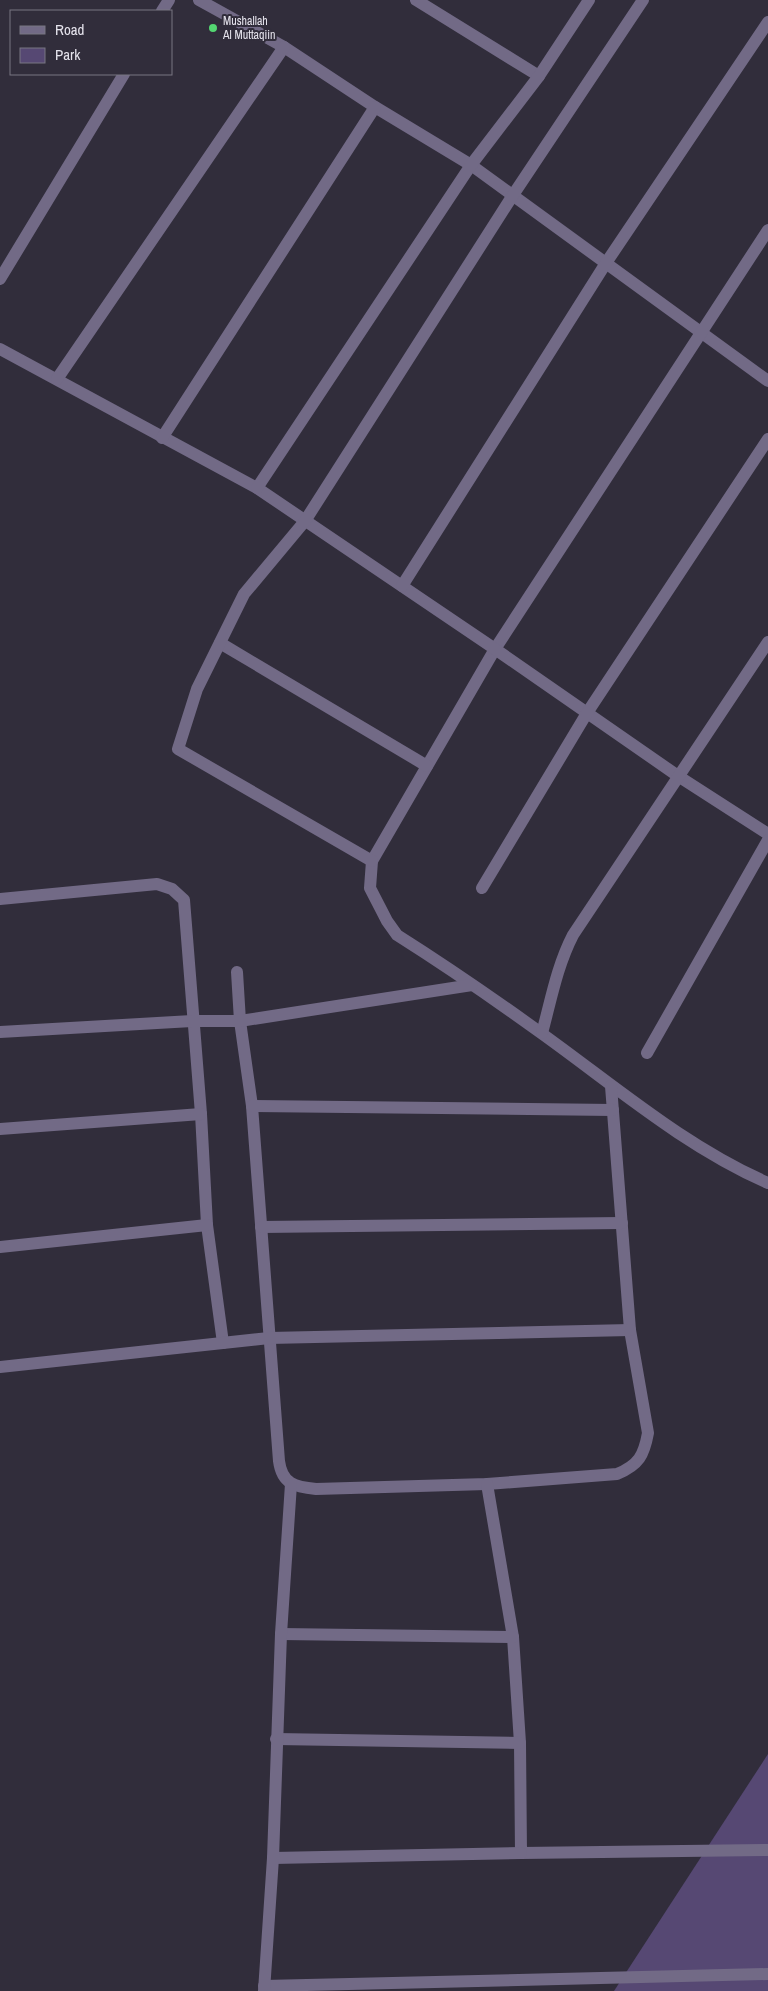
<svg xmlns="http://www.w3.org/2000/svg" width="768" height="1991" viewBox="0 0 768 1991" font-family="'Archivo Narrow',sans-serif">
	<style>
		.green { fill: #564873 }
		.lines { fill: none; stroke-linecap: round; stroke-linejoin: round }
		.minor { stroke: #726a86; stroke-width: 12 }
		.poi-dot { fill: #54d672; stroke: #312d3b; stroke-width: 2 }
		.labels { text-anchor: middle; stroke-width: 4; stroke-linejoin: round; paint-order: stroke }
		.poi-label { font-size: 12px; fill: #e5e3ec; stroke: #312d3b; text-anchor: start }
	</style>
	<rect width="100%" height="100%" fill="#312d3b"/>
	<!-- green -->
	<polygon class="green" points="768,1754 768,1991 614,1991"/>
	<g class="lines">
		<!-- minor -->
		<g class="minor">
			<polyline points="199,0 284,47 375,107 471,165 768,381"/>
			<polyline points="416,0 539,76"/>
			<polyline points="162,11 169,0"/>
			<path d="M 768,230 L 495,649 L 372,861 L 370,888 L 387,921 L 397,935 C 446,966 494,999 541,1033 C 615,1086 684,1146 768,1183"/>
			<polyline points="0,279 124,74"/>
			<polyline points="0,349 257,488 495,649 678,776 768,834"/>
			<polyline points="57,379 284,47"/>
			<polyline points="162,438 375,107"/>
			<polyline points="257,488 471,165 539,76 589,0"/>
			<polyline points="402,586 606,263 768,22"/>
			<polyline points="220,643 427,766"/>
			<polyline points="372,861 178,749 197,689 244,594 305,521 513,195 643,0"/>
			<polyline points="482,888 587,713 768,439"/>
			<polyline points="0,899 157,884 172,889 184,900 201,1114 207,1225 223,1343"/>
			<path d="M 237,972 L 240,1021 L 252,1106 L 279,1461 C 282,1484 295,1487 316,1489 L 487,1484 L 617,1474 C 639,1465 644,1455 648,1433 L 630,1330 L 611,1086"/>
			<polyline points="0,1032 192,1021 240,1021 472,985"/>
			<path d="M 542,1033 C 551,1000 557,966 573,935 L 768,642"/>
			<polyline points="647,1053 768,840"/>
			<polyline points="252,1106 613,1110"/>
			<polyline points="0,1129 201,1114"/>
			<polyline points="261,1227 622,1223"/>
			<polyline points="0,1247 207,1225"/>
			<polyline points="0,1367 269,1338 630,1330"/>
			<polyline points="487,1484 513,1637 520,1743 521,1853 768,1850"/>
			<polyline points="281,1634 513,1637"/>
			<polyline points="276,1739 520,1743"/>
			<polyline points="273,1858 521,1853"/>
			<polyline points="264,1986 768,1974"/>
			<polyline points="264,1991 273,1858 281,1634 291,1484"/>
		</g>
	</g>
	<!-- markers -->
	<circle class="poi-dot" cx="213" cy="28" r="5"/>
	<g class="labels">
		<!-- poi labels -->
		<g class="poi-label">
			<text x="223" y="25">Mushallah<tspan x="223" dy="14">Al Muttaqiin</tspan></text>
		</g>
	</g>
	<!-- legend -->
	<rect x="10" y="10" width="162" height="65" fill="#312d3b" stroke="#797682"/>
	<rect x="20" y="26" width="25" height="8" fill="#726a86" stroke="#797682"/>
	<text x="55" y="35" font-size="15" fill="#e5e3ec">Road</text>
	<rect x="20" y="48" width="25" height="15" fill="#564873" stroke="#797682"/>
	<text x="55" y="60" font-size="15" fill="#e5e3ec">Park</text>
</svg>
